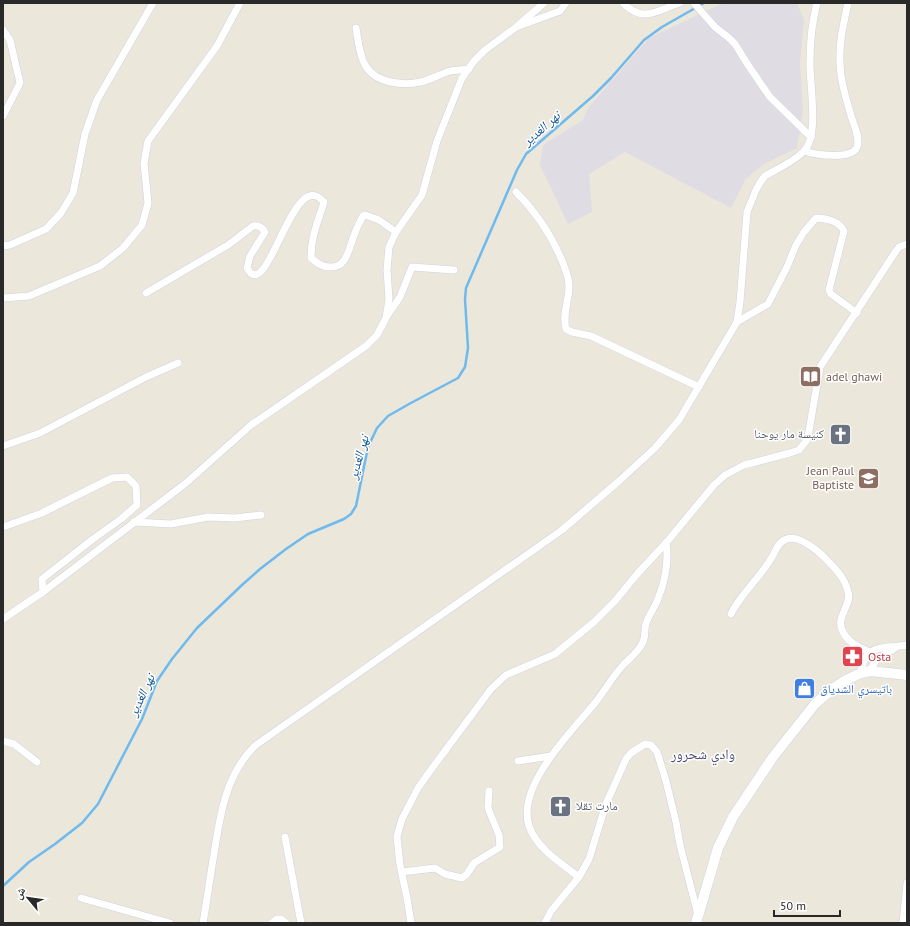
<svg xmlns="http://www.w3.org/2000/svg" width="910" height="926" viewBox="0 0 910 926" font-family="'PT Sans','Noto Naskh Arabic',sans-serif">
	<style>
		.industrial { fill: #dfdce4 }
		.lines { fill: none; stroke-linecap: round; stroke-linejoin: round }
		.stream { stroke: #6ebaee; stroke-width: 2.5 }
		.minor-casing { stroke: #d0d1e2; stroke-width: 8 }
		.secondary-casing { stroke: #d0d1e2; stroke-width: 11 }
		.minor { stroke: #fff; stroke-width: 7 }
		.secondary { stroke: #fff; stroke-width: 10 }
		.labels { text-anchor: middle; stroke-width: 3; stroke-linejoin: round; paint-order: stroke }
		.education-label { font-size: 12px; fill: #785e54; stroke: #fff; text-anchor: start }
		.worship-label { font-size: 12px; fill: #5b616d; stroke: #fff; text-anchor: end }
		.health-label { font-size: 12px; fill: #be3a42; stroke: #fff; text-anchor: start }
		.shop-label { font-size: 12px; fill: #366cbe; stroke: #fff; text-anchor: start }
		.water-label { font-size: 13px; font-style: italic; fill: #0e5699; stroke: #fff }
		.quarter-label { font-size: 14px; fill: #4a4c7a; stroke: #fff }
	</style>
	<rect width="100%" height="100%" fill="#ece7db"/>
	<!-- industrial -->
	<polygon class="industrial" points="723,3 797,3 804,20 800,62 803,111 797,148 764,164 746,179 731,208 625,152 589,174 592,212 568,224 540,165 543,145 583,120 588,108 649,38"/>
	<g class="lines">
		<!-- stream -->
		<polyline class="stream" points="3,886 29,862 55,844 82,823 98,804 142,719 157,681 172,659 197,628 242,585 260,569 286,549 308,534 344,519 351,514 356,506 368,447 377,428 388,416 409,404 458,378 465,367 468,348 465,299 466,288 517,170 526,154 593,96 611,78 644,40 662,27 704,3"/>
		<defs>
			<g id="minor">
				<path d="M 623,3 C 644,24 657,10 680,3"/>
				<polyline points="694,3 715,27 729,38 735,44 748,65 770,97 811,137"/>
				<polyline points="519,26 560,11 566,3"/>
				<path d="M 356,28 C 358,40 359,54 365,65 C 375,83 402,86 421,82 C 431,80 440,74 450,71 C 456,70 462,70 469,69"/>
				<polyline points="3,30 10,40 20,83 3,116"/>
				<path d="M 805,151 C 815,155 852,160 857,147 C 861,137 852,122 850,112 C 845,95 840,78 840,61 C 839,41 844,22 848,3"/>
				<path d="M 516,192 C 536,212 552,236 563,263 C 566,271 569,278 569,286 C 569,301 562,314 566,329 L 572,332 L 591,336 L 699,387"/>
				<polyline points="3,246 10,245 46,229 61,213 73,193 85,134 97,100 153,3"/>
				<path d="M 146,293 L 228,245 L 253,226 C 258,225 262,227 265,232 L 250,256 L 247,268 C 268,307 292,164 324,202 C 318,222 311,236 311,258 C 317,263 322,267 330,267 C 348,268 349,246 355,233 C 357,227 360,222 363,216 L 365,215 L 379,220 L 396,232"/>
				<polyline points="3,298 29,296 100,266 123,248 142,225 148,203 144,163 148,141 217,46 240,3"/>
				<polyline points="387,316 400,297 412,267 454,270"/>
				<path d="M 737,322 L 768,304 L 787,267 L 796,245 L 804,232 L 816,218 C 826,218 839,221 844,231 L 829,290 L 831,294 L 857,313"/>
				<polyline points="3,446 40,433 146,377 178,363"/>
				<polyline points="134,522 171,524 208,517 235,518 261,515"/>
				<polyline points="3,527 42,513 112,478 127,477 136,486 137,505 121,519 93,539 42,579 43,592"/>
				<path d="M 731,614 C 741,593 760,578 772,557 C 776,550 779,541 787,539 C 798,535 814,548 822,555 C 832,565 845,577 848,592 C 852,605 836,616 842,630 C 847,642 858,647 870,652"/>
				<polyline points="3,619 43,592 186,483 251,425 366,346 377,335 386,318 389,299 387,270 389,247 396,232 422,195 437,141 462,78 474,61 485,50 515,28 544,3"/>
				<polyline points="870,671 876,660 895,648"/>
				<path d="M 861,673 C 864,643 884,649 907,645"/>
				<polyline points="3,741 14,744 37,762"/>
				<polyline points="518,761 551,756"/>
				<polyline points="285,837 301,923"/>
				<polyline points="402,872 435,868 445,874 462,878 467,874 474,863 500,847 499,835 488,808 489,791"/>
				<path d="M 579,877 C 561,863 537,849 529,826 C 516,786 572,731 595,703 C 605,690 613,676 624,664 C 630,658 638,652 642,644 C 647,635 643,628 647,621 C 650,613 655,607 658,599 C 665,581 669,562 666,543"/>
				<polyline points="81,898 170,923"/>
				<path d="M 203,923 C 207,900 210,877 214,854 C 220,815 226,773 256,745 L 562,530 L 619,481 L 655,448 L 679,420 L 737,322 L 740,302 L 747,212 L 756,190 L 761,181 L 765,176 C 777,169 795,161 804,151 C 820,135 809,82 810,61 C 810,41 812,22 817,3"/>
				<polyline points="272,923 277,919 281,919 286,923"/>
				<polyline points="411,923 407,898 400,865 397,837 399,829 402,819 418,788 433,767 491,689 506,675 555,654 594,622 615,601 638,573 666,543 714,485 725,475 744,465 790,453 799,450 807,440 809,431 820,367 896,251 899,247 907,244"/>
				<polyline points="545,923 551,911 579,877 589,859 606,804 626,759 631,753 645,744 651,745 657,752 666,781 676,822 680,845 698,915"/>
				<polyline points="903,923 907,883"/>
			</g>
			<polyline id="secondary" points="696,923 718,848 733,817 773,757 815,704 832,689 846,680 861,673 870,671 907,675"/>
		</defs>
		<!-- minor casing -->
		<use href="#minor" class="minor-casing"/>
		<!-- secondary casing -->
		<use href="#secondary" class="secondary-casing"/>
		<!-- minor -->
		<use href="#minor" class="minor"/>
		<!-- secondary -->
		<use href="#secondary" class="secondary"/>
	</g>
	<!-- icons -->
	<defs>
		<symbol id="library-square" viewBox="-11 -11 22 22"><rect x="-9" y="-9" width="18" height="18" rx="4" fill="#8d6e63" stroke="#fff"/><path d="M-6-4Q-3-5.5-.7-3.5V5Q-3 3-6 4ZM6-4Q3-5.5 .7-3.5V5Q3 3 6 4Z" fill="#fff"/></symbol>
		<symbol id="church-square" viewBox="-11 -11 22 22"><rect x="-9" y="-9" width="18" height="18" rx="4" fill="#6b7280" stroke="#fff"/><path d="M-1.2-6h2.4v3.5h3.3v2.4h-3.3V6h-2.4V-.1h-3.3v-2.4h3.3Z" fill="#fff"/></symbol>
		<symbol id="school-square" viewBox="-11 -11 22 22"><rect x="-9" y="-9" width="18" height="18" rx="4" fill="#8d6e63" stroke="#fff"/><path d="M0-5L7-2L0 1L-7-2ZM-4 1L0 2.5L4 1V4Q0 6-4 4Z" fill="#fff"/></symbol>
		<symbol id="pharmacy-square" viewBox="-11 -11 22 22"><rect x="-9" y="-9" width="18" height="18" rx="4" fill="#e0444e" stroke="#fff"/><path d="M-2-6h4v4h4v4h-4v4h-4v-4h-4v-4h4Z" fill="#fff"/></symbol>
		<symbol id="shop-square" viewBox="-11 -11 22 22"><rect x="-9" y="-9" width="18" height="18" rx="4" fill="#3f7fe0" stroke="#fff"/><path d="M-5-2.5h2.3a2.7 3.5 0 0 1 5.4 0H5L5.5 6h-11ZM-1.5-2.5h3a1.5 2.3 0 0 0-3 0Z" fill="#fff"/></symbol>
	</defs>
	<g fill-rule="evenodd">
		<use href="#library-square" x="798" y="364" width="25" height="25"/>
		<use href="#church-square" x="828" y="422" width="25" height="25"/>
		<use href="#school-square" x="856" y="466" width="25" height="25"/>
		<use href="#pharmacy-square" x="840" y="644" width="25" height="25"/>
		<use href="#shop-square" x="792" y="676" width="25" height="25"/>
		<use href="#church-square" x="548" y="794" width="25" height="25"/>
	</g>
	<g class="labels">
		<!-- education labels -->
		<g class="education-label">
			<text x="826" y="381">adel ghawi</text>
			<text x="854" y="475" text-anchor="end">Jean Paul<tspan x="854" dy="14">Baptiste</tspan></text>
		</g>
		<!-- worship labels -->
		<g class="worship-label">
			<text x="824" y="438">كنيسة مار يوحنا</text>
			<text x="576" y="810" text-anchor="start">مارت تقلا</text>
		</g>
		<!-- health labels -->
		<g class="health-label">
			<text x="868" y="661">Osta</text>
		</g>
		<!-- shop labels -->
		<g class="shop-label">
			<text x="820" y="693">باتيسري الشدياق</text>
		</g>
		<!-- water labels -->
		<g class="water-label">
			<text transform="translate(541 128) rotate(-41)" y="5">نهر الغدير</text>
			<text transform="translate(358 457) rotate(-74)" y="5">نهر الغدير</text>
			<text transform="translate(141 695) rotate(-65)" y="5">نهر الغدير</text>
		</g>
		<!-- quarter labels -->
		<g class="quarter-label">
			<text x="703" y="759">وادي شحرور</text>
		</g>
	</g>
	<!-- border -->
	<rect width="910" height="926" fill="none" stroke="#292929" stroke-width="8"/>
	<!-- north arrow -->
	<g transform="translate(28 898) rotate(299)" stroke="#ffffff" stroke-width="3" paint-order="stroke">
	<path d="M0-3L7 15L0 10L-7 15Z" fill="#292929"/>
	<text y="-6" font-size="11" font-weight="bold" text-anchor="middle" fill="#292929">ش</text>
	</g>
	<!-- scale -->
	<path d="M774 910v6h66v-6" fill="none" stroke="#292929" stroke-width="2"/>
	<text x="780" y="910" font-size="12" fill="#292929" stroke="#ffffff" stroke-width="3" paint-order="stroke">50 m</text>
</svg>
